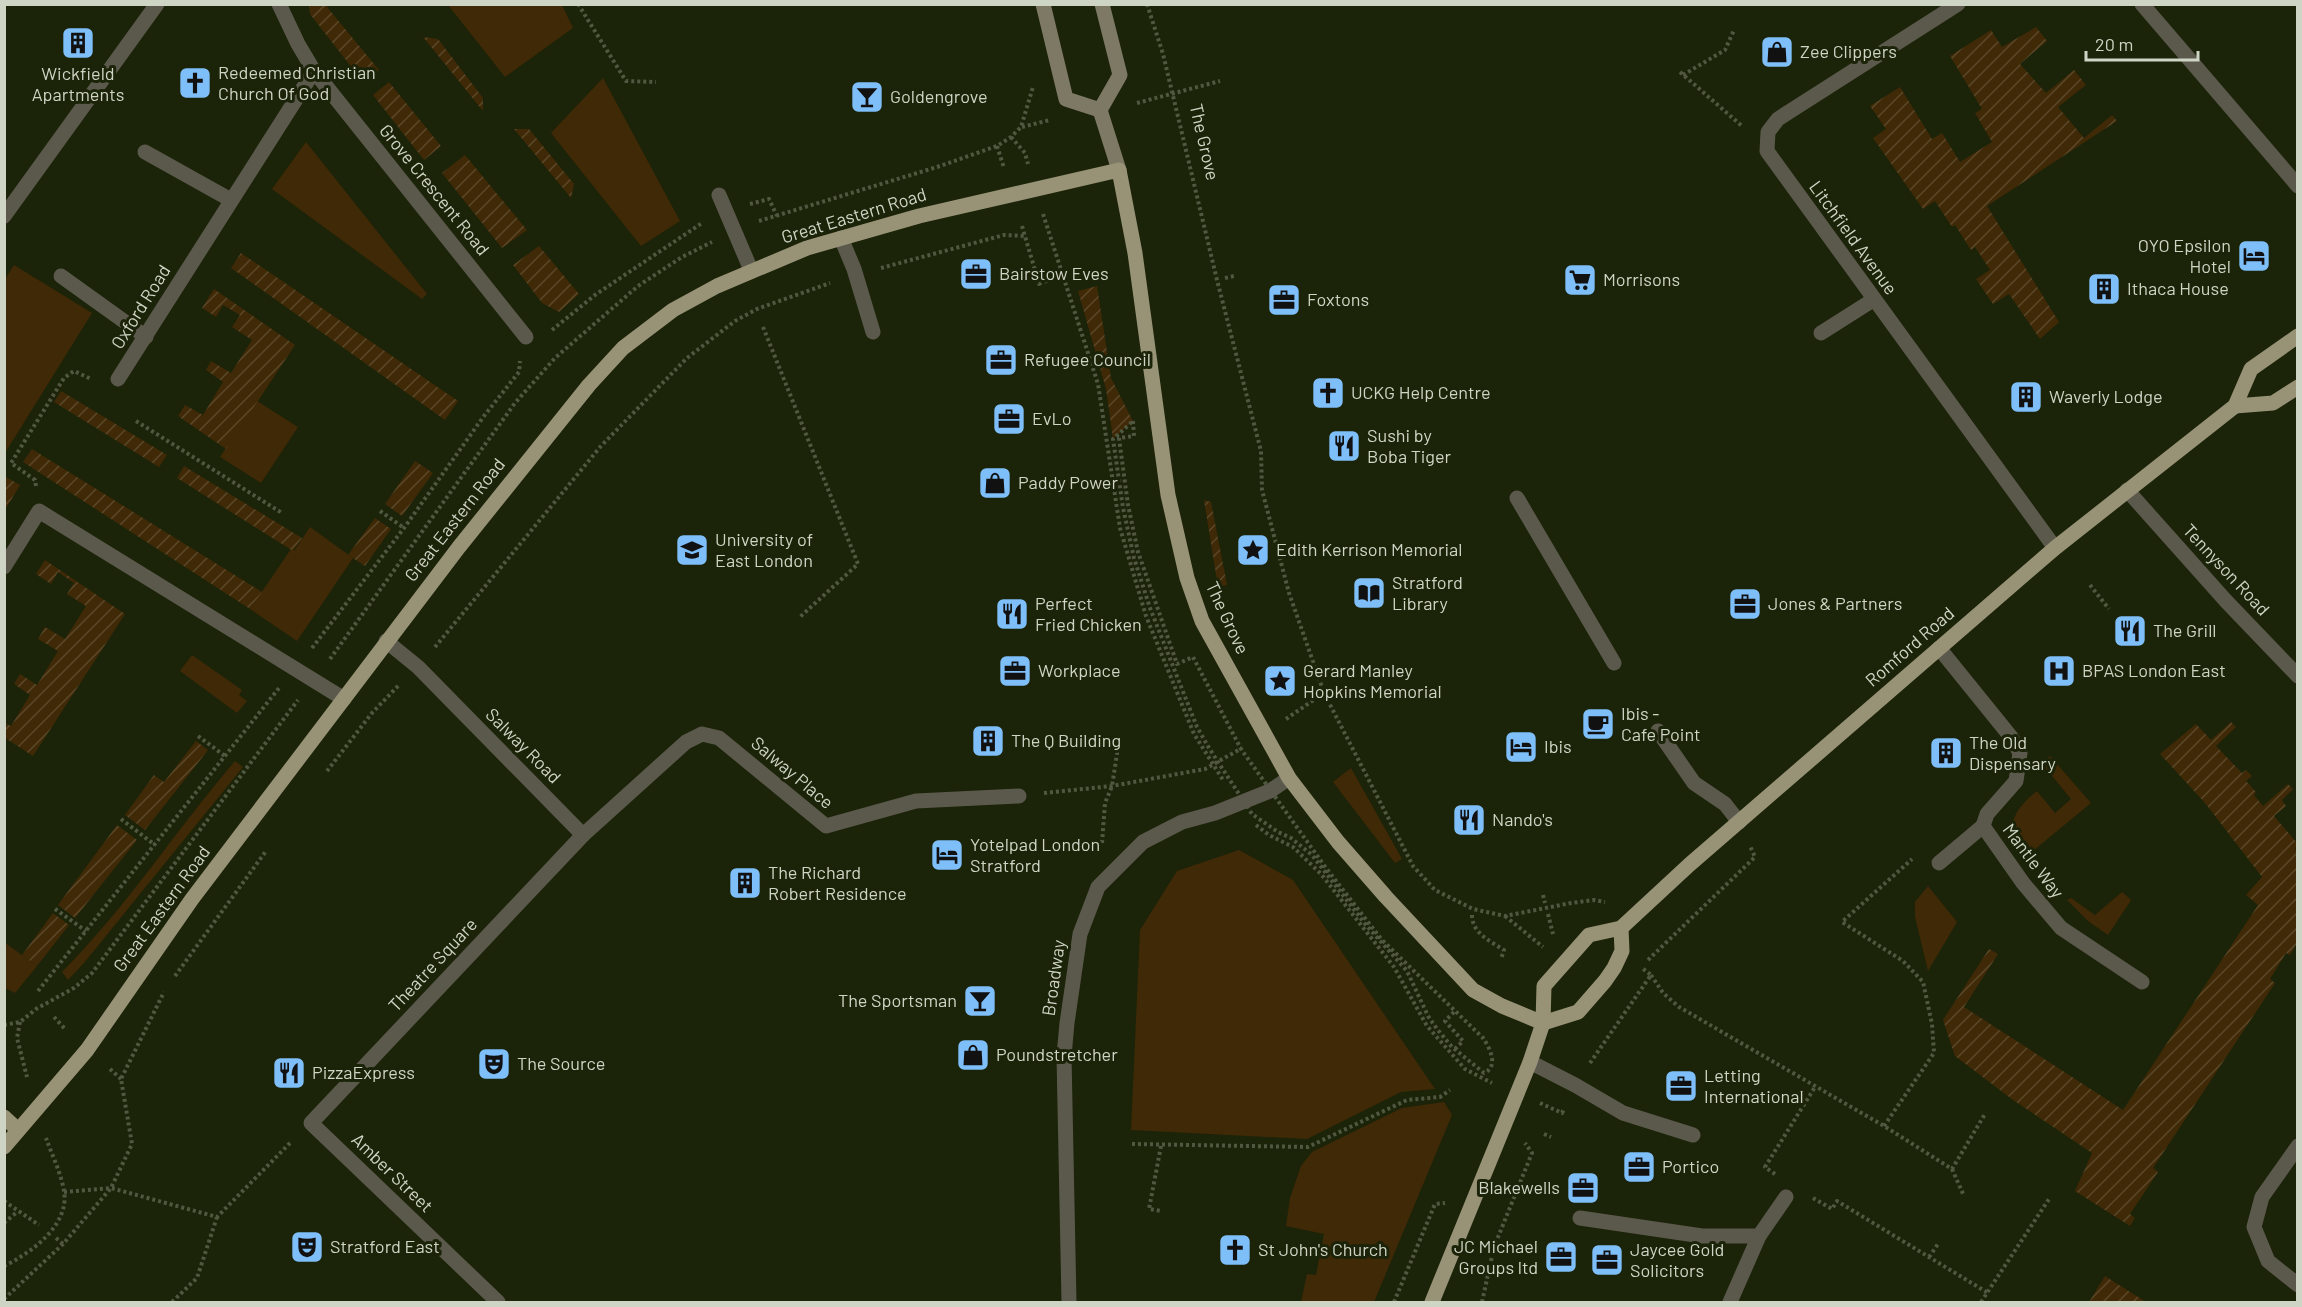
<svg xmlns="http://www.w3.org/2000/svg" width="2302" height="1307" viewBox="0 0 2302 1307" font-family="Barlow,sans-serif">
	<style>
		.green { fill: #402906 }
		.garden { fill: url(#garden-furrows) }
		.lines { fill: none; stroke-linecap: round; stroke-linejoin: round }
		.path { stroke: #515841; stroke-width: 4; stroke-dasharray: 3 3; stroke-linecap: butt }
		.lane { stroke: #5b594c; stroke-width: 15 }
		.street { stroke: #5b594c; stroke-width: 15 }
		.secondary { stroke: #7e7964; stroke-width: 15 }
		.primary { stroke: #989377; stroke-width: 15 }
		.labels { text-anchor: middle; stroke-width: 6; stroke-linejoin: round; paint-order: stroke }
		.poi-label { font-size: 18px; fill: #cfd5c5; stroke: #1b2308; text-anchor: start }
		.street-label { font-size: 18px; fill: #cfd5c5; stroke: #1b2308 }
	</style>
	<defs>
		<pattern id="garden-furrows" width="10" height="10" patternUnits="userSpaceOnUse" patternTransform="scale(1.5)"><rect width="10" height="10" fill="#402906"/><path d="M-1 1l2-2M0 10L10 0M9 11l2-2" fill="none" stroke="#5b4729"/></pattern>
	</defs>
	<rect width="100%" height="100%" fill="#1b2308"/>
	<!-- green -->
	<g class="green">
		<polygon points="448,5 562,5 573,28 505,77"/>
		<polygon points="603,78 680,221 641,246 551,133"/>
		<polygon points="306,142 427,294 422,299 272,189"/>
		<polygon points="14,265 92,313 5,453 5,279"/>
		<polygon points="257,401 298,427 261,483 220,457"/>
		<polygon points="310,527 353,558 297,641 250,609 291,549 294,551"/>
		<polygon points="192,655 242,690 239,695 247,701 237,713 180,671"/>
		<path d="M 2050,756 L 2091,803 L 2027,856 C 2024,850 2017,843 2014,836 C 2007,818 2024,801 2037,791 L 2055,813 L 2071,799 L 2043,765 L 2043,762 Z"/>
		<path d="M 235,761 L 243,767 L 84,963 L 68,980 L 62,972 C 126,908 176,830 235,761 Z"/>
		<polygon points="1351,768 1402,859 1395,863 1333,782"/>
		<polygon points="1239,850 1293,880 1435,1089 1401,1092 1307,1139 1131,1130 1140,930 1177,871"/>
		<polygon points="1928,886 1957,922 1928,971 1915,917 1915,902"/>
		<polygon points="2122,892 2131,900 2108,935 2088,921 2067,900 2071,898 2095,915"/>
		<polygon points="4,942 37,966 15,993 5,988"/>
		<polygon points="1444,1102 1452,1115 1374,1302 1301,1302 1307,1274 1316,1275 1324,1234 1286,1226 1290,1198 1301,1166 1312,1152 1402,1108"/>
	</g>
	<!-- garden -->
	<g class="garden">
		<polygon points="309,5 329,5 327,7 379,70 363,82 310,14"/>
		<polygon points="2036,27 2047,41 2020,64 2046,93 2074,70 2086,85 2058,107 2084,138 2112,115 2117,121 1987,206 2059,322 2040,339 2009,294 1993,304 1976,279 1990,270 1975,247 1971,250 1955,225 1952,227 1935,201 1923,209 1873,138 1886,129 1870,106 1900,87 1932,139 1942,133 1960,162 1992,142 1975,113 1982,109 1950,56 1991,30 2002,47"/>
		<polygon points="423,37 438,39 483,98 483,111"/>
		<polygon points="389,82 441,146 424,160 373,95"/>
		<polygon points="514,129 529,129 574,184 571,198"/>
		<polygon points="465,155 527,230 502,248 442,173"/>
		<polygon points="539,246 579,294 559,312 542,303 513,265"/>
		<polygon points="241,253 458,401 445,420 231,268"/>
		<polygon points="1097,286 1111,378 1133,421 1113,439 1106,389 1078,291"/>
		<polygon points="214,289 295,345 226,449 178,416 185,405 203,415 223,382 206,370 211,361 231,373 252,340 232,327 240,315 223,305 216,317 202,308"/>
		<polygon points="61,391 167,455 159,467 54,402"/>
		<polygon points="32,449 262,592 250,609 23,462"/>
		<polygon points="415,461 433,473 402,516 385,504"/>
		<polygon points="184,466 302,538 293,551 177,478"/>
		<polygon points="6,477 20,485 5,510 5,480"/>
		<polygon points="1204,500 1211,502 1227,585 1218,587"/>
		<polygon points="375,518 391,529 365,566 348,555"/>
		<polygon points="45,560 125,614 33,756 5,738 5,723 11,726 30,695 14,684 20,674 37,685 58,651 38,639 45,627 65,639 86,606 67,594 74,583 58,572 51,584 36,574"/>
		<polygon points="2231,722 2236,727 2216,746 2242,773 2246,770 2252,776 2246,781 2256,792 2254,795 2263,806 2288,784 2293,789 2282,800 2286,806 2274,816 2297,843 2295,849 2298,852 2297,943 2290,955 2286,953 2270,979 2275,983 2153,1168 2158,1172 2130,1214 2135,1218 2130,1226 2075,1191 2092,1153 2013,1100 1955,1056 1943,1020 1989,949 1998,954 1964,1007 2123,1110 2258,905 2246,895 2262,877 2205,803 2160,754 2196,724 2211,740"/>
		<polygon points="196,741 208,750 145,830 125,815 154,775 164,782"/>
		<polygon points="117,825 137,840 75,918 58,905"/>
		<polygon points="53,913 69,925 37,966 22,955"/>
		<polygon points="2105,1276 2146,1302 2089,1302"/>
	</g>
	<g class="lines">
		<!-- path -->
		<g class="path">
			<polyline points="578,4 626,81 656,82"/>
			<polyline points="1147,4 1163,54 1217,280 1261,451 1262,490 1289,593 1324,693 1413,866 1435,890 1473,909 1505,916 1571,903 1594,900 1605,902"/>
			<polyline points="1680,72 1743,127"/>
			<polyline points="1683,75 1725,50 1734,30"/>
			<polyline points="1137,103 1220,81"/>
			<polyline points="1022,127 1050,120"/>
			<polyline points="1011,137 1025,153 1028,164"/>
			<polyline points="997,146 1004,168"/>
			<polyline points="750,204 769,199 777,216"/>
			<polyline points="1043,214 1098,384 1120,528 1146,616 1194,734 1223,780"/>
			<polyline points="759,221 937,167 997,146 1011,137 1021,127 1033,87"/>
			<polyline points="1022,226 1039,284 1056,277"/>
			<polyline points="881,268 1004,235 1026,236"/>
			<polyline points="1225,278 1234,276"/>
			<polyline points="763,327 858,564 800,617"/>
			<polyline points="552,330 595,295 702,223"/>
			<polyline points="136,421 282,513"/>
			<path d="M 1133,421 L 1134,436 L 1119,438 L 1128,505 L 1138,552 L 1177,664 L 1193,657 L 1241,749 L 1326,868 L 1382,940 L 1483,1038 C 1490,1048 1499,1067 1484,1073 L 1452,1047 L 1437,1029 L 1428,1016 L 1407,971 L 1366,925 L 1312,855 L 1291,838 L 1278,832 L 1252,814 L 1209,748 L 1197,727 L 1150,608 L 1134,558 L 1123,508 L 1113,439 Z"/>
			<polyline points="36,486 35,480 11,463 64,378 74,371 91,379"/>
			<polyline points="380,511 404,528"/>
			<polyline points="2090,585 2109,609"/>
			<polyline points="435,647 601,446 687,358 735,321 757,309 830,283"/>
			<polyline points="312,648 404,528 484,416 519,372 520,361"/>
			<polyline points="330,659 515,403 555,358 638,286 682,257 712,242"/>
			<polyline points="1286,719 1315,699"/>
			<polyline points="198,736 225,756"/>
			<polyline points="327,771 372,713 399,685"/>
			<polyline points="1044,793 1112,786 1205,769 1242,748"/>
			<polyline points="121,819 155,845"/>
			<polyline points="1256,825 1269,835 1293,847 1321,874 1394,967 1427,1026 1465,1069 1492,1083"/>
			<polyline points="1102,843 1105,803 1112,786 1119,741"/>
			<polyline points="1543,895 1545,903"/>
			<polyline points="55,909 86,931"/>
			<polyline points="1548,914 1553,934"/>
			<path d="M 1472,915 C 1472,933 1490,941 1504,950 L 1501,959"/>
			<polyline points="1505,916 1543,947"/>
			<polyline points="1648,960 1755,857 1750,846"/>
			<polyline points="1651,975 1663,993 1679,1007 1884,1126 1952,1169 1985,1114"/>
			<polyline points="175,976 266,851"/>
			<polyline points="38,991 279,688"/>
			<polyline points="1454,1012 1445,1021 1463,1041 1455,1049"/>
			<polyline points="54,1017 66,1030"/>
			<polyline points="20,1022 17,1038 27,1077"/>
			<polyline points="4,1025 20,1022 36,1009 74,988 92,973 298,700"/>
			<polyline points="1590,1063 1651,975 1642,968"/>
			<polyline points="110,1069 121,1079"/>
			<polyline points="1540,1103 1562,1113 1564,1109"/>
			<polyline points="1884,1126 1934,1053 1932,1024 1923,982 1903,961 1842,922 1912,859"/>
			<polyline points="1544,1134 1551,1137"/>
			<polyline points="1132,1144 1308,1147 1407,1100 1440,1097 1450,1090"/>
			<polyline points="1161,1146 1149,1209 1161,1211"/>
			<polyline points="1952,1169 1964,1196"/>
			<polyline points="1775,1174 1765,1167 1815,1087"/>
			<polyline points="64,1192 111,1188 217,1217 291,1142"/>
			<polyline points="1813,1198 1832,1209 1837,1201 1988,1293"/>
			<polyline points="4,1201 39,1225"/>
			<polyline points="4,1223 17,1212"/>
			<polyline points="56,1238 63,1244"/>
			<polyline points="1929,1257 1938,1244"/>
			<path d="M 4,1266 C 31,1253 70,1225 64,1191 C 61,1173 52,1155 46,1138"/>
			<polyline points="4,1299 63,1244 111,1188 132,1144 121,1079 164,992"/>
			<polyline points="172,1302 197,1278 217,1217"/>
			<polyline points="1394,1302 1435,1204 1445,1203"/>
			<polyline points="1482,1302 1494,1247 1532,1153 1525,1143"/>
			<polyline points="1981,1302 2049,1199"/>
		</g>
		<!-- lane -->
		<g class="lane">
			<polyline points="145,152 231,200"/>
			<polyline points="719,195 751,270"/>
			<polyline points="4,216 157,4"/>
			<polyline points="841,238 854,269 873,332"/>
			<polyline points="61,276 146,337"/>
			<polyline points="1821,333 1873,300"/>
			<polyline points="1517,498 1614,663"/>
			<polyline points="1658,731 1694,783 1725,804 1739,822"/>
			<polyline points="1939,863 1983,826"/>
			<polyline points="1530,1062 1575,1085 1623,1113 1693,1135"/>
			<polyline points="1580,1218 1702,1236 1759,1236"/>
			<polyline points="498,1302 311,1123 583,835"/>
			<polyline points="1730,1302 1759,1236 1786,1197"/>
		</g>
		<!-- street -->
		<g class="street">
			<polyline points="279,4 298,44 314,71 526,337"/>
			<polyline points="1958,4 1778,119 1768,132 1767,151 2055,548"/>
			<polyline points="2142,4 2298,186"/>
			<polyline points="118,379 314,71"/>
			<polyline points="2127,490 2226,601 2298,676"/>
			<polyline points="4,567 39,511 344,699"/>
			<polyline points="386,641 418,667 583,835 686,742 702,734 719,738 826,826 916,801 1019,796"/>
			<polyline points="1939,648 2011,737 2020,753 2016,781 1987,814 1983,826 2023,883 2061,928 2142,982"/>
			<polyline points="2298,1146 2262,1197 2254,1227 2268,1261 2298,1285"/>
			<polyline points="1069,1302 1064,1056 1067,1023 1080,934 1098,887 1143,842 1182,822 1215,813 1270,791 1289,778"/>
		</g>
		<!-- secondary -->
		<g class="secondary">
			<polyline points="1043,4 1066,99 1100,110"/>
			<polyline points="1102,4 1120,75 1100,110 1119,170"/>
		</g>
		<!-- primary -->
		<g class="primary">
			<polyline points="2235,406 2273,403 2298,387"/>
			<polyline points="1543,1023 1578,1012 1605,981 1614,968 1622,951 1621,928"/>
			<polyline points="4,1117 18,1130"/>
			<polyline points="4,1147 87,1050 192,899 459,547 589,385 623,348 673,310 717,286 807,248 919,216 1119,170 1135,253 1168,495 1187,578 1202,621 1289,778 1338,842 1386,897 1473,990 1502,1006 1543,1023"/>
			<polyline points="1432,1302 1530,1062 1543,1023 1544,986 1589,935 1621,928 1689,865 2055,548 2235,406 2251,369 2298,336"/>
		</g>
	</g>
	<!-- icons -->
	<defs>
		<symbol id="building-square" viewBox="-11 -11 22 22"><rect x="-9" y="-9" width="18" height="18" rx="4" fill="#7ebef9" stroke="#1b2308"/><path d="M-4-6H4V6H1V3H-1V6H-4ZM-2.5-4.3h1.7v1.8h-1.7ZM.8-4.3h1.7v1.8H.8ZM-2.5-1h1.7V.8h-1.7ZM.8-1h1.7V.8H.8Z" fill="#111"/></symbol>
		<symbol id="shop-square" viewBox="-11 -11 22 22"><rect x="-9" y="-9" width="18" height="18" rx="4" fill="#7ebef9" stroke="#1b2308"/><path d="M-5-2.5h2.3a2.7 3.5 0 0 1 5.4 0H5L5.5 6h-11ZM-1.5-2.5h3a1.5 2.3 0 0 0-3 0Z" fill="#111"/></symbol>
		<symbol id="church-square" viewBox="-11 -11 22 22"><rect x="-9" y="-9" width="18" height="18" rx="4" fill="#7ebef9" stroke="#1b2308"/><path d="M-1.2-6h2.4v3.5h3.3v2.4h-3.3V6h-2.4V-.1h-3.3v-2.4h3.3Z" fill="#111"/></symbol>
		<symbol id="bar-square" viewBox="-11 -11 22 22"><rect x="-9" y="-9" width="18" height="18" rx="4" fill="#7ebef9" stroke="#1b2308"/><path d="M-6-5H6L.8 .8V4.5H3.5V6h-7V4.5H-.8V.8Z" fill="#111"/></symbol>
		<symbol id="hotel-square" viewBox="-11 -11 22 22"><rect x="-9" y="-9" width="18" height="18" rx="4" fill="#7ebef9" stroke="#1b2308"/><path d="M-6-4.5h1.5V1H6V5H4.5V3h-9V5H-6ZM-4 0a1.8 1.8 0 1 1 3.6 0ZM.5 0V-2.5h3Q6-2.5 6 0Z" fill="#111"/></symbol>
		<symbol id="office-square" viewBox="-11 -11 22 22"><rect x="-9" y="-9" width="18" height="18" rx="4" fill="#7ebef9" stroke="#1b2308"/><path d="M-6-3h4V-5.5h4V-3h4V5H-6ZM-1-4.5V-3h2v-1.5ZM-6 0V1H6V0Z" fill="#111"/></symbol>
		<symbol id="supermarket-square" viewBox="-11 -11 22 22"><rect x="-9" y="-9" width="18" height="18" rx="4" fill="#7ebef9" stroke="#1b2308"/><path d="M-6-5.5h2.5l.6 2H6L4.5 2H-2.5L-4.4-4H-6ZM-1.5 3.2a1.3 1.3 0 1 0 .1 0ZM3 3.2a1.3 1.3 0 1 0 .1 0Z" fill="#111"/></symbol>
		<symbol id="restaurant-square" viewBox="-11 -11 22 22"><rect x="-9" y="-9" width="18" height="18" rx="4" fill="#7ebef9" stroke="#1b2308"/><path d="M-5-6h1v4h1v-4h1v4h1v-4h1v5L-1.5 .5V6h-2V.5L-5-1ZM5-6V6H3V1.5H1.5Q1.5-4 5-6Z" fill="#111"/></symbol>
		<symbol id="university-square" viewBox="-11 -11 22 22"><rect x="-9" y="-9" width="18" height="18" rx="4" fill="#7ebef9" stroke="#1b2308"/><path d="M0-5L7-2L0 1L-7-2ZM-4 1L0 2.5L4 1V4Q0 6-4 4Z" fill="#111"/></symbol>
		<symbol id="sight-square" viewBox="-11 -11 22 22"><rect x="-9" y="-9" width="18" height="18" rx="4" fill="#7ebef9" stroke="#1b2308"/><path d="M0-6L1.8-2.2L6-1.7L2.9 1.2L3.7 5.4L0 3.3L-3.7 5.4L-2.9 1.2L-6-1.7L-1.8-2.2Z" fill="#111"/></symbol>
		<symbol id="library-square" viewBox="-11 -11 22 22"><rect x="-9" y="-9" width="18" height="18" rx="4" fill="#7ebef9" stroke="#1b2308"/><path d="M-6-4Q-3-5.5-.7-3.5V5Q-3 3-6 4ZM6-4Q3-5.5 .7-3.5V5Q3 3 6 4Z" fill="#111"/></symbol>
		<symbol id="hospital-square" viewBox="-11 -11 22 22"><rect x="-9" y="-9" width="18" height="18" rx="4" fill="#7ebef9" stroke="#1b2308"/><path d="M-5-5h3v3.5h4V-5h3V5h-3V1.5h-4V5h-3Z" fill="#111"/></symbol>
		<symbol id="cafe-square" viewBox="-11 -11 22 22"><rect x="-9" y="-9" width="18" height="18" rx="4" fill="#7ebef9" stroke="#1b2308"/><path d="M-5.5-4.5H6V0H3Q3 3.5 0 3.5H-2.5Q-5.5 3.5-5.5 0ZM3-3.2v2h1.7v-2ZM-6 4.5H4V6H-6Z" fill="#111"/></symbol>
		<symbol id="theatre-square" viewBox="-11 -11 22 22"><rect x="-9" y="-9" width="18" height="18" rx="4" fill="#7ebef9" stroke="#1b2308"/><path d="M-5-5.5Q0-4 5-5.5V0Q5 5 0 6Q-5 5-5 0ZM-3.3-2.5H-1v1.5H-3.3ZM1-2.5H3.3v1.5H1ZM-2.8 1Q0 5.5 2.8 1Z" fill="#111"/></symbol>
	</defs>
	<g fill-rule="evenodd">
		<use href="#building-square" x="59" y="24" width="38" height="38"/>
		<use href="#shop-square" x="1758" y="33" width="38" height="38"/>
		<use href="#church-square" x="176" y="64" width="38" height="38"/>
		<use href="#bar-square" x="848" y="78" width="38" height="38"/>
		<use href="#hotel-square" x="2235" y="237" width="38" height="38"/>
		<use href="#office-square" x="957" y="255" width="38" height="38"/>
		<use href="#supermarket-square" x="1561" y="261" width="38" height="38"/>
		<use href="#building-square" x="2085" y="270" width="38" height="38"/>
		<use href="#office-square" x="1265" y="281" width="38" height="38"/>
		<use href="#office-square" x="982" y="341" width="38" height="38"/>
		<use href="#church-square" x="1309" y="374" width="38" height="38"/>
		<use href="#building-square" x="2007" y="378" width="38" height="38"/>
		<use href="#office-square" x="990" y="400" width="38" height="38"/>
		<use href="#restaurant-square" x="1325" y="427" width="38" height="38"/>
		<use href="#shop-square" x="976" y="464" width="38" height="38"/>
		<use href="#university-square" x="673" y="531" width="38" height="38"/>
		<use href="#sight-square" x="1234" y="531" width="38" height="38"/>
		<use href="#library-square" x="1350" y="574" width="38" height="38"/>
		<use href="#office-square" x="1726" y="585" width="38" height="38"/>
		<use href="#restaurant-square" x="993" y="595" width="38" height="38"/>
		<use href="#restaurant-square" x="2111" y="612" width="38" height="38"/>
		<use href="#office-square" x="996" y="652" width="38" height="38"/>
		<use href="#hospital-square" x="2040" y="652" width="38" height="38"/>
		<use href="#sight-square" x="1261" y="662" width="38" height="38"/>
		<use href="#cafe-square" x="1579" y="705" width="38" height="38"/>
		<use href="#building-square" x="969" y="722" width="38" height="38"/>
		<use href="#hotel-square" x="1502" y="728" width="38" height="38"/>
		<use href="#building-square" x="1927" y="734" width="38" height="38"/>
		<use href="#restaurant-square" x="1450" y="801" width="38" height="38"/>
		<use href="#hotel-square" x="928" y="836" width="38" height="38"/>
		<use href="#building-square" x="726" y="864" width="38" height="38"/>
		<use href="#bar-square" x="961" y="982" width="38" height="38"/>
		<use href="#shop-square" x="954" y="1036" width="38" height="38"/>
		<use href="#theatre-square" x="475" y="1045" width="38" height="38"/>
		<use href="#restaurant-square" x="270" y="1054" width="38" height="38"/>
		<use href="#office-square" x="1662" y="1067" width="38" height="38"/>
		<use href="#office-square" x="1620" y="1148" width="38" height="38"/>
		<use href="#office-square" x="1564" y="1169" width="38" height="38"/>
		<use href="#theatre-square" x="288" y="1228" width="38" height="38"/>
		<use href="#church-square" x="1216" y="1231" width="38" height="38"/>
		<use href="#office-square" x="1542" y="1238" width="38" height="38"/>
		<use href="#office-square" x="1588" y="1241" width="38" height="38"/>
	</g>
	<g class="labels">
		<!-- poi labels -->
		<g class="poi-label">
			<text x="1800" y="58">Zee Clippers</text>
			<text x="218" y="79">Redeemed Christian<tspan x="218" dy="21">Church Of God</tspan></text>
			<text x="78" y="80" text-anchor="middle">Wickfield<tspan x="78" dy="21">Apartments</tspan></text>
			<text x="890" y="103">Goldengrove</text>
			<text x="2231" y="252" text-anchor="end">OYO Epsilon<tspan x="2231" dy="21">Hotel</tspan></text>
			<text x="999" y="280">Bairstow Eves</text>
			<text x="1603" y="286">Morrisons</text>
			<text x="2127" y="295">Ithaca House</text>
			<text x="1307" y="306">Foxtons</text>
			<text x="1024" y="366">Refugee Council</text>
			<text x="1351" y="399">UCKG Help Centre</text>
			<text x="2049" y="403">Waverly Lodge</text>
			<text x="1032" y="425">EvLo</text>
			<text x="1367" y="442">Sushi by<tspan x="1367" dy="21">Boba Tiger</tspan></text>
			<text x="1018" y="489">Paddy Power</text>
			<text x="715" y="546">University of<tspan x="715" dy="21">East London</tspan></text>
			<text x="1276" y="556">Edith Kerrison Memorial</text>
			<text x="1392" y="589">Stratford<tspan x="1392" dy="21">Library</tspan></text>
			<text x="1035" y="610">Perfect<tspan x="1035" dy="21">Fried Chicken</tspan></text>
			<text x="1768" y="610">Jones &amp; Partners</text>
			<text x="2153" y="637">The Grill</text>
			<text x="1038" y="677">Workplace</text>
			<text x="1303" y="677">Gerard Manley<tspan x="1303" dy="21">Hopkins Memorial</tspan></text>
			<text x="2082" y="677">BPAS London East</text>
			<text x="1621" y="720">Ibis -<tspan x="1621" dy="21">Cafe Point</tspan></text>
			<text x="1011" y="747">The Q Building</text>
			<text x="1969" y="749">The Old<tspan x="1969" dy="21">Dispensary</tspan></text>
			<text x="1544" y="753">Ibis</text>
			<text x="1492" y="826">Nando's</text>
			<text x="970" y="851">Yotelpad London<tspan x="970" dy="21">Stratford</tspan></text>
			<text x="768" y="879">The Richard<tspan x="768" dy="21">Robert Residence</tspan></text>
			<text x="957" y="1007" text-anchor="end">The Sportsman</text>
			<text x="996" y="1061">Poundstretcher</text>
			<text x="517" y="1070">The Source</text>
			<text x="312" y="1079">PizzaExpress</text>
			<text x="1704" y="1082">Letting<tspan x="1704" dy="21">International</tspan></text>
			<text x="1662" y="1173">Portico</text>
			<text x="1560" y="1194" text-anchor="end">Blakewells</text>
			<text x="330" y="1253">Stratford East</text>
			<text x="1538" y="1253" text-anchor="end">JC Michael<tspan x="1538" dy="21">Groups ltd</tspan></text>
			<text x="1258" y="1256">St John's Church</text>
			<text x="1630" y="1256">Jaycee Gold<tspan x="1630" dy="21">Solicitors</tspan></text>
		</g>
		<!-- street labels -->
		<g class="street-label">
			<text transform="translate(1204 142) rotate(77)" y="6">The Grove</text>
			<text transform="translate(434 190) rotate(51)" y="6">Grove Crescent Road</text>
			<text transform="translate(854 216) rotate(-17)" y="6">Great Eastern Road</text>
			<text transform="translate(1853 238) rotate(54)" y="6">Litchfield Avenue</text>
			<text transform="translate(141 307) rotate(-58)" y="6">Oxford Road</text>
			<text transform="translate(455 520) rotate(-52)" y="6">Great Eastern Road</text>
			<text transform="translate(2226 570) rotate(47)" y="6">Tennyson Road</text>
			<text transform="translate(1227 618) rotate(65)" y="6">The Grove</text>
			<text transform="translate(1910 647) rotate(-41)" y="6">Romford Road</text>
			<text transform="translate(523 746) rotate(45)" y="6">Salway Road</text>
			<text transform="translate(792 773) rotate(40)" y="6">Salway Place</text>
			<text transform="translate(2033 861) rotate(53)" y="6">Mantle Way</text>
			<text transform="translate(162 909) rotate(-54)" y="6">Great Eastern Road</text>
			<text transform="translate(433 965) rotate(-47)" y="6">Theatre Square</text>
			<text transform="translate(1054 978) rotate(-82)" y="6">Broadway</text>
			<text transform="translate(392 1173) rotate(44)" y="6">Amber Street</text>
		</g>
	</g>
	<!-- border -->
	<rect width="2302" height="1307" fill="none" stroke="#cfd5c5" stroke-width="12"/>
	<!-- scale -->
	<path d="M2086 51v9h112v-9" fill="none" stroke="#cfd5c5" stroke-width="3"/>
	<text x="2095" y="51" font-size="18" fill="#cfd5c5" stroke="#1b2308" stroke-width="4.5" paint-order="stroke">20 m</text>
</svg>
